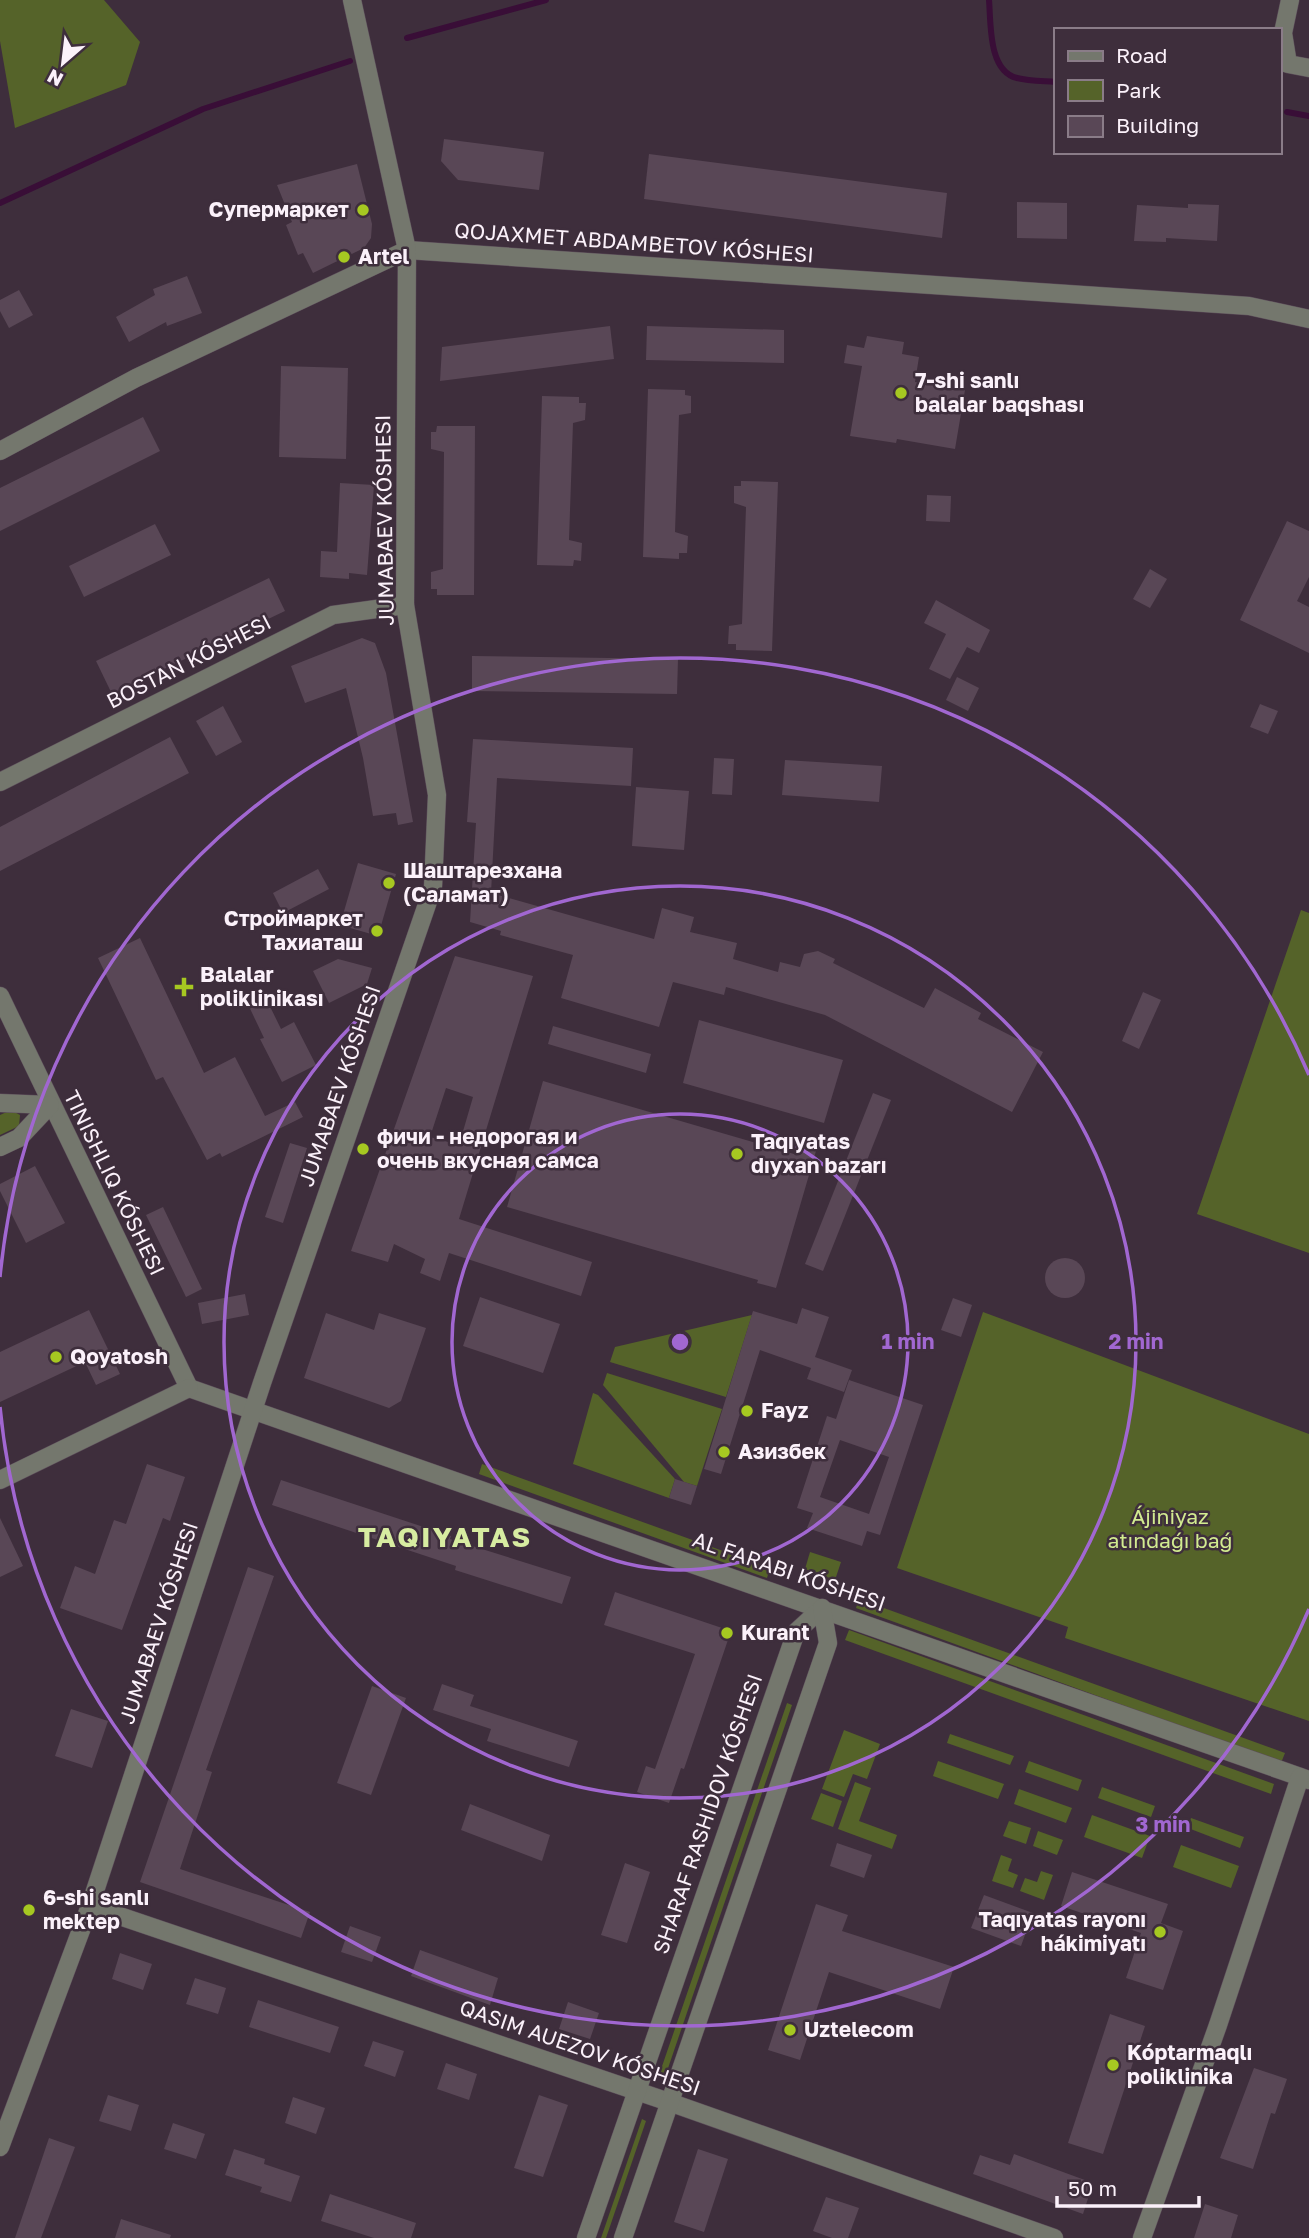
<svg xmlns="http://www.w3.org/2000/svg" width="1309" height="2238" viewBox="0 0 1309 2238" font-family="'Golos Text',sans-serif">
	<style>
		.green { fill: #556329 }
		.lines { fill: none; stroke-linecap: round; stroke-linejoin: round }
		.stream { stroke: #390e37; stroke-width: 6 }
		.building { fill: #594756; fill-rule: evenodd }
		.minor-casing { stroke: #5c4d5a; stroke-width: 19 }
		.minor { stroke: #74776d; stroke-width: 18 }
		.ring { fill: none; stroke: #a167d1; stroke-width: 3.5 }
		.poi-dot { fill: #a6c821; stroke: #3e2e3c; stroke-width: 2.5 }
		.labels { text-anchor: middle; stroke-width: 5; stroke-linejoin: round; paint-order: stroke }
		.poi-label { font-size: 21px; font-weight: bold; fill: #fbf1fa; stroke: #3e2e3c; text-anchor: start }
		.street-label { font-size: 21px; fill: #fbf1fa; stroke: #3e2e3c }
		.park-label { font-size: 21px; fill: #d2eb90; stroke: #3e2e3c }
		.district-label { font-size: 28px; font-weight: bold; letter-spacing: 2px; fill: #d7eca1; stroke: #3e2e3c }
		.centre { fill: #a167d1; stroke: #3e2e3c; stroke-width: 3.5 }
		.ring-label { font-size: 21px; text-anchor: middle; font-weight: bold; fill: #a167d1; stroke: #3e2e3c; stroke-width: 5; stroke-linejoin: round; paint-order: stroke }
	</style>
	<rect width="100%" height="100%" fill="#3e2e3c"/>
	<!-- green -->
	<g class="green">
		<polygon points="0,0 104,0 140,42 126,85 15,128 0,41"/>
		<polygon points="1301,910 1309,913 1309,1253 1197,1214"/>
		<polygon points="11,1110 20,1115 19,1126 0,1135 0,1115"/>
		<polygon points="983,1312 1309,1434 1309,1721 1065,1638 1068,1627 897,1568"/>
		<polygon points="752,1315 726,1397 610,1362 615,1347"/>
		<polygon points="607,1373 722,1409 697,1486 684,1482 603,1385"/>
		<polygon points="593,1393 598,1395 675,1479 669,1498 573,1464"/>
		<polygon points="482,1464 770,1568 767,1578 479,1474"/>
		<polygon points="810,1552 841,1562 835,1580 805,1569"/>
		<polygon points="859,1599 1285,1753 1281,1763 856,1608"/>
		<polygon points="849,1630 1274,1784 1271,1794 845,1640"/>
		<polygon points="787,1703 792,1705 665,2077 659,2075"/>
		<polygon points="844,1730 880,1744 867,1779 853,1774 844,1797 822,1789"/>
		<polygon points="950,1734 1014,1756 1010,1765 947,1743"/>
		<polygon points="938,1761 1004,1784 998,1799 933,1776"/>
		<polygon points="1029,1761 1082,1780 1078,1791 1025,1772"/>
		<polygon points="855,1782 871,1788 859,1821 897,1835 892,1849 838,1829"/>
		<polygon points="1102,1787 1155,1806 1151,1817 1098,1798"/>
		<polygon points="1019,1789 1072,1808 1066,1823 1014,1804"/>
		<polygon points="821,1793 842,1801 833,1827 811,1819"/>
		<polygon points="1092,1815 1150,1836 1142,1858 1084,1837"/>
		<polygon points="1191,1818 1244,1837 1240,1848 1188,1828"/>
		<polygon points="1009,1821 1031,1828 1026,1844 1003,1836"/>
		<polygon points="1038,1831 1063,1840 1057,1855 1033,1846"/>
		<polygon points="1181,1845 1239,1866 1231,1888 1173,1867"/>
		<polygon points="1001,1855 1012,1859 1008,1871 1018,1875 1013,1888 992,1881"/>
		<polygon points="1041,1871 1053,1875 1044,1900 1020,1891 1025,1878 1037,1882"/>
		<polygon points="642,2119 646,2121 606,2238 601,2238"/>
	</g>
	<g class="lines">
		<!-- stream -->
		<g class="stream">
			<path d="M 989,0 C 991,23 988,71 1017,78 C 1029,81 1043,81 1055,82"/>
			<polyline points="407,38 546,0"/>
			<polyline points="1287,112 1309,116"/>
			<polyline points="0,203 203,109 350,61"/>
		</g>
	</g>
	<!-- building -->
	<g class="building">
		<polygon points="444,139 544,152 539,190 458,180 441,161"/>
		<polygon points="649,154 947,193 942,238 644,199"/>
		<polygon points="357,164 372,224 371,238 364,248 313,273 303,253 298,255 286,225 292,222 277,185"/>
		<polygon points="1017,202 1067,203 1067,239 1017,238"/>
		<polygon points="1188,204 1219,205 1217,241 1166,238 1166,242 1134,241 1137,205 1188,208"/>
		<polygon points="187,276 202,313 167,326 166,322 129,342 116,317 155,295 153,289"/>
		<polygon points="19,290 33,315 9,328 0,311 0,300"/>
		<polygon points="610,326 614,359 440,381 442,347"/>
		<polygon points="647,326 784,330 784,363 646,360"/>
		<polygon points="867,336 904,342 902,354 919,357 915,382 965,390 955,449 897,439 896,443 850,436 862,366 844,363 847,345 864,348"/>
		<polygon points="281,366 348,368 346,459 279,457"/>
		<polygon points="648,389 685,390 685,395 691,396 691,413 679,415 675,532 688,536 687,553 679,553 679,559 643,557"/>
		<polygon points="542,396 579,397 579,403 586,403 585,420 573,423 569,540 582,543 581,561 574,560 573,566 537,565"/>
		<polygon points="143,417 160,451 0,531 0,488"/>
		<polygon points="437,426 475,426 474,595 437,595 437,589 431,589 431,572 443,569 444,452 431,449 431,432 436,432"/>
		<polygon points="741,481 778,482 772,651 736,650 736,644 728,644 729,626 742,624 746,507 734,503 734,486 741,486"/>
		<polygon points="340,483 374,485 367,575 349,573 349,579 320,577 321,551 337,552"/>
		<polygon points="927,495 951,496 950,522 926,521"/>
		<polygon points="1287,521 1309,531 1309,577 1297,601 1309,607 1309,653 1240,620"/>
		<polygon points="155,524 171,555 84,597 69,566"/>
		<polygon points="1150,569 1167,579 1150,608 1133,599"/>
		<polygon points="269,578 285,611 112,694 96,661"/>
		<polygon points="936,600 990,630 979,653 967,647 950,679 929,669 946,634 924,623"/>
		<polygon points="362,638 375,643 386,673 413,822 398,825 396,813 373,816 363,758 346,688 305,703 291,666"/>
		<polygon points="472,656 678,659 677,694 472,691"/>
		<polygon points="957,677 979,688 968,711 946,700"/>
		<polygon points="1260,704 1278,711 1268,734 1250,727"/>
		<polygon points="223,706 242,742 216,756 196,721"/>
		<polygon points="170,737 189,773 0,871 0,827"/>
		<polygon points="473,739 633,748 631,786 497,778 491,893 654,939 662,908 694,917 690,932 737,943 733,959 778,972 780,962 800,967 804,954 818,951 835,959 833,963 924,1008 935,988 981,1013 978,1019 1043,1052 1012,1112 825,1015 726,987 724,995 673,982 659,1027 561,998 573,955 500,935 501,931 470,922 476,823 467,822"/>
		<polygon points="714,758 734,759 732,795 712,794"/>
		<polygon points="785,760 882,766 879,802 782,795"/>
		<polygon points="636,787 689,791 684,850 632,846"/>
		<polygon points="358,863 396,874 378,936 340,925"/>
		<polygon points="318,869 329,889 283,913 273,893"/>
		<polygon points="140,938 204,1073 235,1057 265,1116 295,1102 303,1117 222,1157 220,1153 207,1160 163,1077 156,1080 98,958"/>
		<path d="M 455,956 L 533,976 L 459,1219 L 592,1262 L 581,1296 L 449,1253 L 440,1281 L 420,1273 L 425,1259 L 394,1244 L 388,1262 L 351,1251 ZM 446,1088 L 473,1097 L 459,1145 L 430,1137 Z"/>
		<polygon points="338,959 372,968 367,984 329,1003 313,971"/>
		<polygon points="261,988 281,1029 294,1022 316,1065 282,1082 260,1039 264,1038 244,996"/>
		<polygon points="1143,992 1161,1000 1139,1049 1122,1041"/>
		<polygon points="699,1020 843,1060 824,1123 683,1083"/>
		<polygon points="553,1026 651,1054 646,1073 548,1044"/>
		<polygon points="543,1081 794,1154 797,1145 816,1151 776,1288 757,1283 758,1280 507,1207"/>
		<polygon points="873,1093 891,1100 823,1271 805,1264"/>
		<polygon points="290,1143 307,1148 283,1223 265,1217"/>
		<polygon points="35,1166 65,1223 26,1243 0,1191 0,1184"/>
		<polygon points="163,1207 202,1289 186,1297 146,1215"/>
		<circle cx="1065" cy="1278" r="20"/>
		<polygon points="245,1294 249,1315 202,1324 198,1303"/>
		<polygon points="480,1297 560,1324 543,1373 463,1346"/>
		<polygon points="953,1298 972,1305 961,1337 941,1330"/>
		<polygon points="802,1308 829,1317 815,1357 852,1370 844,1392 807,1379 811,1368 760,1350 721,1474 704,1469 753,1311 797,1324"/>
		<polygon points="89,1310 120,1374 96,1385 85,1362 0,1402 0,1352"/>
		<polygon points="326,1313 374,1330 379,1313 426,1328 401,1401 389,1408 304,1378"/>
		<path d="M 849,1380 L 923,1405 L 880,1535 L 867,1531 L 862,1546 L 807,1528 L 813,1513 L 797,1508 L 827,1416 L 836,1419 ZM 840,1440 L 889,1457 L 869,1514 L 820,1497 Z"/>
		<polygon points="147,1464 185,1477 170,1521 163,1518 122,1630 60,1608 75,1566 95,1574 114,1520 126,1524"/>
		<polygon points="675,1479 697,1486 691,1505 669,1498"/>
		<polygon points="281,1480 451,1536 450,1539 571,1577 562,1604 455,1570 456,1566 272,1505"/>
		<polygon points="0,1518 23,1566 0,1577"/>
		<polygon points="248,1567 274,1576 206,1770 212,1772 180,1869 310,1912 301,1938 140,1882"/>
		<polygon points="615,1592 731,1631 684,1769 681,1768 669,1803 637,1792 646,1766 655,1769 695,1654 604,1625"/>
		<polygon points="442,1684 474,1695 470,1706 578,1741 569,1767 487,1741 491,1729 433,1710"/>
		<polygon points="372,1686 406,1698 371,1795 337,1783"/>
		<polygon points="71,1709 108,1721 92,1768 55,1756"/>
		<polygon points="470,1804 550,1835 542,1861 461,1830"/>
		<polygon points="837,1843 872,1855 864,1878 830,1866"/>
		<polygon points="625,1863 650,1872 627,1943 601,1935"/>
		<polygon points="1072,1872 1168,1904 1161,1923 1183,1931 1163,1990 1126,1978 1141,1933 1061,1906"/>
		<polygon points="984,1895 1033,1913 1021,1946 971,1928"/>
		<polygon points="816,1904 848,1915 842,1931 954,1967 940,2009 829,1972 800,2060 768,2050"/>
		<polygon points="350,1926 381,1937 372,1962 341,1952"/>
		<polygon points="420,1950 498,1978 490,2005 411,1976"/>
		<polygon points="120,1953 152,1964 143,1990 112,1979"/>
		<polygon points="195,1978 226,1988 218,2014 186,2004"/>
		<polygon points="258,2000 339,2027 330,2053 249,2027"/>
		<polygon points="568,2002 599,2013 590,2039 559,2029"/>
		<polygon points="1110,2014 1145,2026 1103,2154 1068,2143"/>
		<polygon points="373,2041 404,2051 395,2077 364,2066"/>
		<polygon points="446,2063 477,2074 469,2100 437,2089"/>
		<polygon points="1254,2068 1287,2079 1275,2114 1271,2113 1253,2169 1220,2158"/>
		<polygon points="108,2095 139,2105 131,2131 99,2121"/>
		<polygon points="539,2095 568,2105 543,2177 514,2168"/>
		<polygon points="293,2097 325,2108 316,2134 285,2123"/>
		<polygon points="173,2123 205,2134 196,2159 164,2149"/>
		<polygon points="49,2138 75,2147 41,2238 15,2238"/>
		<polygon points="234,2149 265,2159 264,2164 300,2176 291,2202 260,2192 262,2187 225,2175"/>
		<polygon points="698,2149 728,2159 704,2232 674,2222"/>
		<polygon points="1014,2154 1093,2183 1083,2214 973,2174 980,2155 1010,2165"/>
		<polygon points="330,2194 416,2223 411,2238 374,2238 321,2221"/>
		<polygon points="826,2197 859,2208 848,2238 832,2238 813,2231"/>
		<polygon points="1205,2204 1238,2215 1231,2238 1194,2238"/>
		<polygon points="121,2219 171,2235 170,2238 115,2238"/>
	</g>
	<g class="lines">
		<defs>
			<g id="minor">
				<polyline points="1290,0 1283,33 1288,64 1309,68"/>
				<polyline points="0,451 136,378 407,250 1249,306 1309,319"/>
				<polyline points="0,782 333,615 405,605"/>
				<polyline points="0,996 189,1388"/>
				<polyline points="0,1103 50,1105"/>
				<polyline points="0,1147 19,1138 50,1105"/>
				<polyline points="189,1388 1309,1780"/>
				<polyline points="0,1480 189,1388"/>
				<polyline points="90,1906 669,2102 1054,2238"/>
				<polyline points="0,2147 90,1906 262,1383 433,887 437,795 405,605 407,250 352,0"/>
				<polyline points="586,2238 796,1632 822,1608"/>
				<polyline points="623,2238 828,1643 822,1608"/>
				<polyline points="1142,2238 1218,2025 1300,1777"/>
			</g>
		</defs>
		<!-- minor casing -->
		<use href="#minor" class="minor-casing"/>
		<!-- minor -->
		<use href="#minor" class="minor"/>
	</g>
	<!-- distance rings -->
	<g class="ring">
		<circle cx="680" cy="1342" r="228"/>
		<circle cx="680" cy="1342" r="456"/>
		<path d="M1309 1609A683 683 0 0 1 0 1407M0 1277A683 683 0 0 1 1309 1075"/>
	</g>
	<!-- markers -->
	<g class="poi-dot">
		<circle cx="363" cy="210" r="7"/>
		<circle cx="344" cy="257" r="7"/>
		<circle cx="901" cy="393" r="7"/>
		<circle cx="389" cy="883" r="7"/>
		<circle cx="377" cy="931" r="7"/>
		<path d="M180.5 976.5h7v7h7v7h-7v7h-7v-7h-7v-7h7z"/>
		<circle cx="363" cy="1149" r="7"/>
		<circle cx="737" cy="1154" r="7"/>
		<circle cx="56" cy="1357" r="7"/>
		<circle cx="747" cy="1411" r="7"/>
		<circle cx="724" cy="1452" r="7"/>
		<circle cx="727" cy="1633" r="7"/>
		<circle cx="29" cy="1910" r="7"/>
		<circle cx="1160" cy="1932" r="7"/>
		<circle cx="790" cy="2030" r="7"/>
		<circle cx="1113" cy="2065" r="7"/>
	</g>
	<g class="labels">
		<!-- poi labels -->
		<g class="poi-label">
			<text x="349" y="217" text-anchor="end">Супермаркет</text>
			<text x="358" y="264">Artel</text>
			<text x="915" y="388">7-shi sanlı<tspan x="915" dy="24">balalar baqshası</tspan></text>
			<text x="403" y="878">Шаштарезхана<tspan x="403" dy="24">(Саламат)</tspan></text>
			<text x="363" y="926" text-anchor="end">Строймаркет<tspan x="363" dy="24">Тахиаташ</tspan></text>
			<text x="200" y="982">Balalar<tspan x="200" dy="24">poliklinikası</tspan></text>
			<text x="377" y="1144">фичи - недорогая и<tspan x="377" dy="24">очень вкусная самса</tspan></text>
			<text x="751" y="1149">Taqıyatas<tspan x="751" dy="24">dıyxan bazarı</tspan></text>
			<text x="70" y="1364">Qoyatosh</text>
			<text x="761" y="1418">Fayz</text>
			<text x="738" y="1459">Азизбек</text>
			<text x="741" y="1640">Kurant</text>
			<text x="43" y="1905">6-shi sanlı<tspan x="43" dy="24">mektep</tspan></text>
			<text x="1146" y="1927" text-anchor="end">Taqıyatas rayonı<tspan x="1146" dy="24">hákimiyatı</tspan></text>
			<text x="804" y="2037">Uztelecom</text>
			<text x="1127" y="2060">Kóptarmaqlı<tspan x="1127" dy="24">poliklinika</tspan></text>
		</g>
		<!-- street labels -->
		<g class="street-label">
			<text transform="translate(634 243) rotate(4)" y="7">QOJAXMET ABDAMBETOV KÓSHESI</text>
			<text transform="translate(385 520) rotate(-91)" y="7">JUMABAEV KÓSHESI</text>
			<text transform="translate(189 662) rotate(-27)" y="7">BOSTAN KÓSHESI</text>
			<text transform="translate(340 1086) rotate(-71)" y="7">JUMABAEV KÓSHESI</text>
			<text transform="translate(114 1183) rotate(64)" y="7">TINISHLIQ KÓSHESI</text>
			<text transform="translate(789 1572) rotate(19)" y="7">AL FARABI KÓSHESI</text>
			<text transform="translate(159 1623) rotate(-72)" y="7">JUMABAEV KÓSHESI</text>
			<text transform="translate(708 1814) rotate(-71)" y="7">SHARAF RASHIDOV KÓSHESI</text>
			<text transform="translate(580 2048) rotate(19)" y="7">QASIM AUEZOV KÓSHESI</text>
		</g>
		<!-- park labels -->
		<g class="park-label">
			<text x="1170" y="1524">Ájiniyaz<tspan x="1170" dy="24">atındaǵı baǵ</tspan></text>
		</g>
		<!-- district labels -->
		<g class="district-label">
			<text x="445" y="1547">TAQIYATAS</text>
		</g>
	</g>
	<circle cx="680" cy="1342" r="10" class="centre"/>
	<g class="ring-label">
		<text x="908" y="1349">1 min</text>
		<text x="1136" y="1349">2 min</text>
		<text x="1163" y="1832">3 min</text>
	</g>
	<!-- legend -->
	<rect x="1054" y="28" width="228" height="126" fill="#3e2e3c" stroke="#8a7c88" stroke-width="2"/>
	<rect x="1068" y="51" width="35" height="10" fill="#74776d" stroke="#8a7c88" stroke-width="2"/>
	<text x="1116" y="63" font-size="21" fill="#fbf1fa">Road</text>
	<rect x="1068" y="80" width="35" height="21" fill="#556329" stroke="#8a7c88" stroke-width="2"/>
	<text x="1116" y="98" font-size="21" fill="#fbf1fa">Park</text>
	<rect x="1068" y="116" width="35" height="21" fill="#594756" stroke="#8a7c88" stroke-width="2"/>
	<text x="1116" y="133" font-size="21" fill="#fbf1fa">Building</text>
	<!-- north arrow -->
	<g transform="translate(63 63) rotate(208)" stroke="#3e2e3c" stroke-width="5" paint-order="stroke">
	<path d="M0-5L12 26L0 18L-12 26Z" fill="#fbf1fa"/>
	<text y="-10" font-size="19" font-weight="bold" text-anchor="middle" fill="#fbf1fa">N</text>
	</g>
	<!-- scale -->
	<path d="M1057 2196v10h142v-10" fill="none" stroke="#fbf1fa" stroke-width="3.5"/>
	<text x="1068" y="2196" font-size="21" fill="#fbf1fa" stroke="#3e2e3c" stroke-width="5" paint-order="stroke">50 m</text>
</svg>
